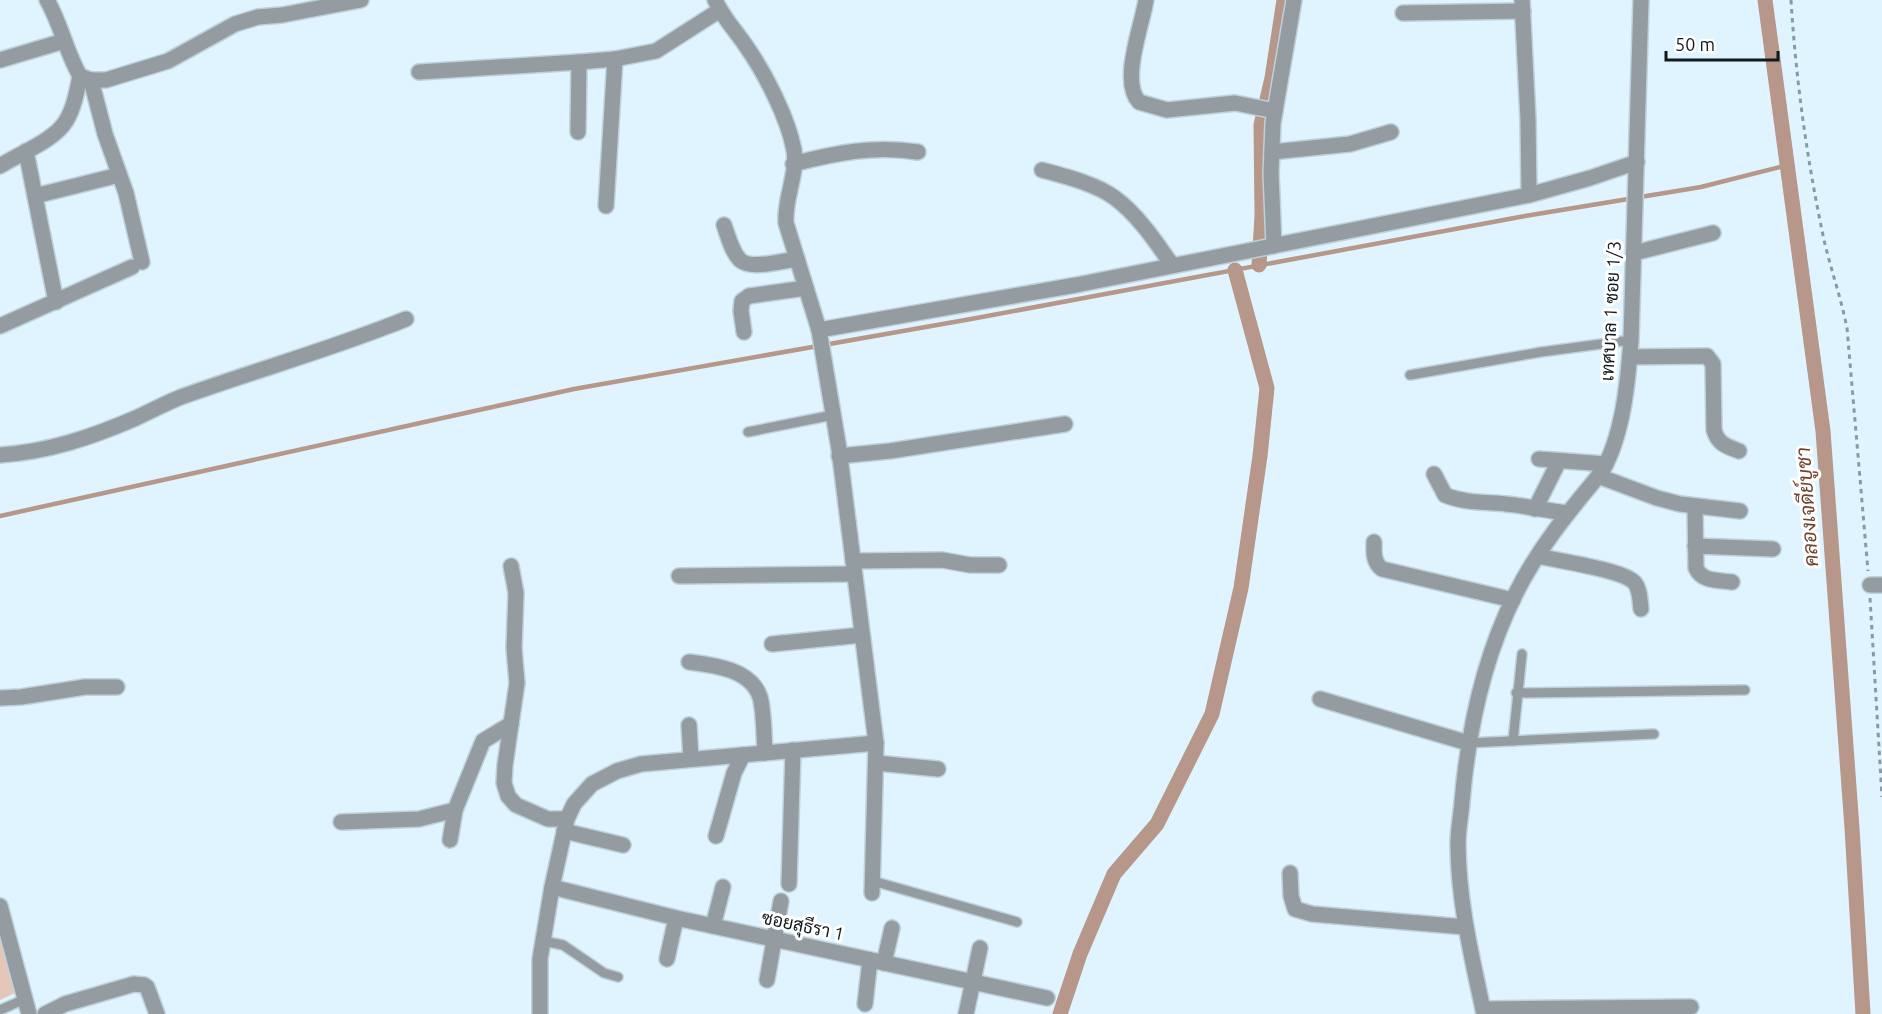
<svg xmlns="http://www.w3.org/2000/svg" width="1882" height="1014" viewBox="0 0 1882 1014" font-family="Ubuntu,Sarabun,sans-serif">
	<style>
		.green { fill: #e6c6b8 }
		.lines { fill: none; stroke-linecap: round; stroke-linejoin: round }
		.stream { stroke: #b69789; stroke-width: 4.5 }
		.canal { stroke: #b69789; stroke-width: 15 }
		.service-casing { stroke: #bed1db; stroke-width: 12 }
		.minor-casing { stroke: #bed1db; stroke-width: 18 }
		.path { stroke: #8a99a2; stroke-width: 3; stroke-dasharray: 4.5 4.5; stroke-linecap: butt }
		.service { stroke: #949ca1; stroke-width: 9 }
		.minor { stroke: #949ca1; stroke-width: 15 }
		.labels { text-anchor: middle; stroke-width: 6; stroke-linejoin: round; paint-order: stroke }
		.street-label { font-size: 18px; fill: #131a1e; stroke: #fff }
		.water-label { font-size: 20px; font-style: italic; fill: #70422d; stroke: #fff }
	</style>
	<rect width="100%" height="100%" fill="#dff4ff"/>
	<!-- green -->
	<polygon class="green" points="0,939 15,993 0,1000"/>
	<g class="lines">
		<!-- stream -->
		<polyline class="stream" points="0,516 574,389 971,319 1525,216 1701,187 1788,165"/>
		<!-- canal -->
		<g class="canal">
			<polyline points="1765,0 1823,431 1852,828 1863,1014"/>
			<polyline points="1259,265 1262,216 1261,125 1272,78 1284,0"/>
			<polyline points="1060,1014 1080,954 1114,874 1157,824 1212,714 1241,588 1260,456 1267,388 1235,270"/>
		</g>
		<defs>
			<g id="service">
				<polyline points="1410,375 1541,352 1631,340"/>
				<polyline points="748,432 833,415"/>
				<polyline points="1516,693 1745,690"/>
				<polyline points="1513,741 1522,654"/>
				<polyline points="1468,743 1654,734"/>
				<polyline points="873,881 1017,922"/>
				<polyline points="543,941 563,945 604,973 618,977"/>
				<polyline points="0,1010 25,999"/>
			</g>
			<g id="minor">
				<path d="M 47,0 C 61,24 66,52 80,76 L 91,80 L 106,80 L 168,61 L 235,24 L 258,17 L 282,15 L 361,0"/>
				<path d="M 715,0 C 725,21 734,28 746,46 C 765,73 788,118 794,150 C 798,174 784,199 786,223 L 819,330 L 839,449 L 876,743 L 872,893"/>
				<path d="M 1146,0 C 1142,26 1120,81 1139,102 L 1167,110 L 1235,103 L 1275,111"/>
				<polyline points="1522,0 1528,119 1529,195"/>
				<polyline points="1403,13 1523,11"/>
				<polyline points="0,60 64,41"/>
				<polyline points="419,72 579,62 615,59 656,51 720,10"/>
				<polyline points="91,80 105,134 126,193 142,262"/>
				<polyline points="578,132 579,62"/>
				<polyline points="26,151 56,302"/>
				<polyline points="1272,152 1350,144 1391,132"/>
				<path d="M 793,164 C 835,153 875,145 918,152"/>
				<path d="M 0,166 C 19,154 55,140 66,121 C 74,108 77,91 80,76"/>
				<path d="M 1042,170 C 1064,176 1097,184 1115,198 C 1138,215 1156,242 1172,265"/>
				<polyline points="35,196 111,177"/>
				<polyline points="606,206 615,59"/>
				<path d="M 724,225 C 728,236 732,252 740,260 C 750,270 783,261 797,259"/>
				<polyline points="1274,246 1271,173 1273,123 1294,0"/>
				<polyline points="1634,253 1713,233"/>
				<polyline points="0,326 132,267"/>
				<polyline points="819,330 1076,285 1529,195 1590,178 1637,162"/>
				<polyline points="744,332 741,311 742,301 749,296 806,288"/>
				<path d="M 1630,357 L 1707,356 L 1713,364 L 1714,430 C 1718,444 1726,446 1739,451"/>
				<path d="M 0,455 C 48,452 92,437 136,418 C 151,411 166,403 181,397 C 256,370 332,349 406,319"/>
				<polyline points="839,456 890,451 1065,424"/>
				<polyline points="1539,459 1606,464"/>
				<path d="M 1434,474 L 1445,495 C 1464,503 1486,502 1506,504 C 1527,506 1547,511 1568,513"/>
				<polyline points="1598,476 1657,498 1680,504 1740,511"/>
				<path d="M 1695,507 L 1696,568 C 1702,582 1718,580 1732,582"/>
				<polyline points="1535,509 1559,461"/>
				<path d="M 1374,542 C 1374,553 1373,562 1382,569 L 1513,600"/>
				<polyline points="1695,546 1773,549"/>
				<path d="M 1538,556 C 1558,561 1620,569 1634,582 C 1640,588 1640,601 1641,609"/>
				<polyline points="853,561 942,560 970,565 999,565"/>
				<polyline points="511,566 516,593 514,648 517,683 505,765 504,783 508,796 516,805 548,819 567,819"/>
				<polyline points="679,576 854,574"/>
				<polyline points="1870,585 1882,585"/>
				<polyline points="772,644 862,635"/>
				<path d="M 689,662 C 713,665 751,669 760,697 C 764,710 764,738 765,753"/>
				<polyline points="0,698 21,697 85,687 117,687"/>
				<polyline points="1320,699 1468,743"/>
				<polyline points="689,725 691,759"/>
				<polyline points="876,763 938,769"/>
				<polyline points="341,822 419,819 455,810 483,741 511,724"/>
				<polyline points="564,831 623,845"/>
				<polyline points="716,836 734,773 743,755"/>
				<polyline points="450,840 455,810"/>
				<polyline points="1290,873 1291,896 1295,909 1312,914 1465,927"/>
				<polyline points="789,884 793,750"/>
				<polyline points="552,887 676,918 1047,998"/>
				<polyline points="0,906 29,1014"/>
				<polyline points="713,926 723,887"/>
				<polyline points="667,959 676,918"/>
				<polyline points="884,963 892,928"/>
				<polyline points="767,980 781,901"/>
				<polyline points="865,1004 870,960"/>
				<polyline points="1483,1009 1691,1007"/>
				<polyline points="45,1014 65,1004 134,984 144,985 147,987 157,1014"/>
				<polyline points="540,1014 540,959 552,887 567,819 574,804 592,784 617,771 641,764 876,743"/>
				<polyline points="966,1014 980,948"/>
				<path d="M 1484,1014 C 1472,958 1458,901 1458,843 C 1458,829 1461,816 1462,802 C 1468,732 1483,659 1515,595 C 1537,550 1569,511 1601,473 C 1623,437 1628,381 1631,340 L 1641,0"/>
			</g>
		</defs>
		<!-- service casing -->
		<use href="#service" class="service-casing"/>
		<!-- minor casing -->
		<use href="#minor" class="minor-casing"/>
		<!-- path -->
		<g class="path">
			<path d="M 1791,0 C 1796,81 1807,160 1824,240 C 1831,270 1841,298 1847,328 L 1868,571"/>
			<polyline points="1870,598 1882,797"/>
		</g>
		<!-- service -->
		<use href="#service" class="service"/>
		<!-- minor -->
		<use href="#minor" class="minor"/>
	</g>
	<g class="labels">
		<!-- street labels -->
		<g class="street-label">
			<text transform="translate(1611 311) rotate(-87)" y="6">เทศบาล 1 ซอย 1/3</text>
			<text transform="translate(803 926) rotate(12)" y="6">ซอยสุธีรา 1</text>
		</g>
		<!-- water labels -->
		<g class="water-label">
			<text transform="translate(1807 507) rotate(-94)" y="7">คลองเจดีย์บูชา</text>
		</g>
	</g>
	<!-- scale -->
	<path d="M1666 51v9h112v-9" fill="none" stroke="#131a1e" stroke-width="3"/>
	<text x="1675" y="51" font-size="18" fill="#131a1e" stroke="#ffffff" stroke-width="4.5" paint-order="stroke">50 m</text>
</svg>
